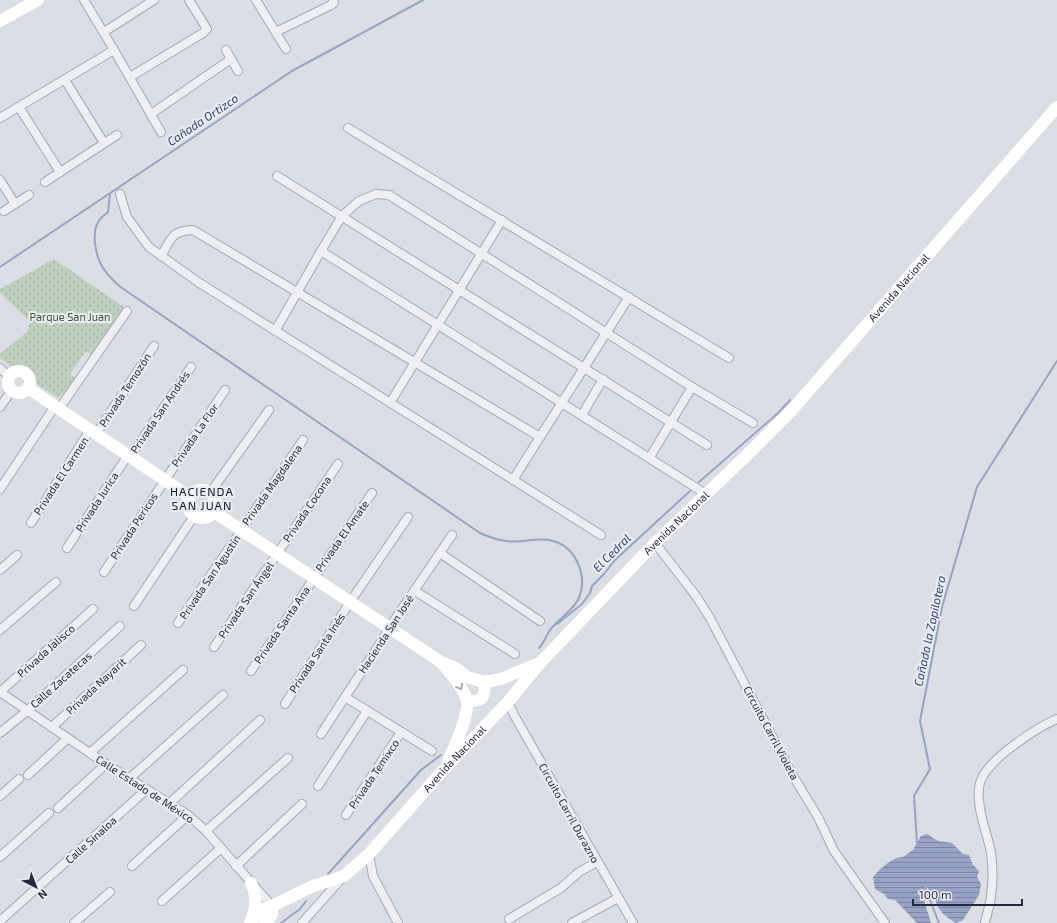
<svg xmlns="http://www.w3.org/2000/svg" width="1057" height="923" viewBox="0 0 1057 923" font-family="'Exo 2',sans-serif">
	<style>
		.park { fill: url(#park-dots) }
		.water { fill: url(#water-rules) }
		.lines { fill: none; stroke-linecap: round; stroke-linejoin: round }
		.stream { stroke: #97a3c5; stroke-width: 2 }
		.street-casing { stroke: #a5a8b3; stroke-width: 10 }
		.street { stroke: #eeeff4; stroke-width: 8 }
		.secondary { stroke: #fff; stroke-width: 12 }
		.oneway { stroke: #9d9fa7 }
		.labels { text-anchor: middle; stroke-width: 4; stroke-linejoin: round; paint-order: stroke }
		.street-label { font-size: 11px; fill: #26293b; stroke: #ebedf4 }
		.park-label { font-size: 11px; fill: #345635; stroke: #ebedf4 }
		.water-label { font-size: 12px; font-style: italic; fill: #323f6d; stroke: #ebedf4 }
		.neighbourhood-label { font-size: 12px; letter-spacing: 1px; fill: #191b2c; stroke: #ebedf4 }
	</style>
	<defs>
		<pattern id="park-dots" width="8" height="8" patternUnits="userSpaceOnUse"><rect width="8" height="8" fill="#becfbd"/><path d="M2 2h.1M6 6h.1" fill="none" stroke="#a3b2a3" stroke-width="1.8" stroke-linecap="round"/></pattern>
		<pattern id="water-rules" width="6" height="5" patternUnits="userSpaceOnUse"><rect width="6" height="5" fill="#97a3c5"/><path d="M0 2.5h6" fill="none" stroke="#7b85a1"/></pattern>
	</defs>
	<rect width="100%" height="100%" fill="#dcdee6"/>
	<!-- park -->
	<polygon class="park" points="54,259 124,307 92,355 86,351 70,374 75,378 63,394 58,398 37,384 35,375 27,367 13,368 0,358 0,354 27,332 30,322 0,293 0,289"/>
	<!-- water -->
	<path class="water" d="M 927,834 L 938,841 L 952,843 L 963,854 L 969,855 L 973,865 L 979,871 L 977,877 L 981,884 L 979,895 L 963,920 L 956,923 C 946,917 934,908 936,896 L 926,887 L 925,893 L 920,895 L 924,900 L 931,923 L 917,923 L 895,900 L 888,899 L 884,894 L 875,889 L 873,877 C 881,868 892,857 903,857 L 913,850 L 921,836 Z"/>
	<g class="lines">
		<!-- stream -->
		<g class="stream">
			<path d="M 110,194 L 108,212 C 106,214 103,216 101,218 C 89,231 96,260 106,272 C 109,277 115,281 119,286 L 480,533 C 493,539 508,543 522,541 C 532,540 543,538 553,541 C 576,547 588,576 579,598 C 574,610 557,620 550,630 C 546,636 544,643 539,648"/>
			<polyline points="0,267 292,71 423,0"/>
			<polyline points="699,482 778,413 790,400"/>
			<polyline points="557,624 582,604 590,593 592,586 604,574 615,560 690,491"/>
			<polyline points="917,843 914,796 930,769 920,721 942,607 977,487 1057,361"/>
			<polyline points="328,874 421,770 441,755"/>
			<polyline points="925,887 939,923"/>
			<polyline points="281,923 300,909 306,901"/>
		</g>
		<defs>
			<g id="street">
				<polyline points="84,0 114,50 161,132"/>
				<polyline points="256,0 286,49"/>
				<polyline points="104,32 154,0"/>
				<polyline points="276,32 329,6 334,3 333,0"/>
				<polyline points="226,50 238,71"/>
				<polyline points="130,77 203,33 207,29 189,0"/>
				<polyline points="65,80 104,143"/>
				<polyline points="19,107 60,172"/>
				<polyline points="151,114 231,59"/>
				<polyline points="0,118 114,50"/>
				<polyline points="348,128 729,358"/>
				<polyline points="277,176 707,445"/>
				<polyline points="0,180 15,204"/>
				<polyline points="45,182 117,135"/>
				<polyline points="120,194 127,217 149,247 198,282 601,535"/>
				<polyline points="4,211 29,195"/>
				<polyline points="321,251 706,494"/>
				<path d="M 161,256 C 172,238 171,231 193,230 L 540,437 L 513,480"/>
				<polyline points="275,331 321,251 342,216 359,201 376,194 389,195 692,387 753,423"/>
				<polyline points="0,368 10,377"/>
				<polyline points="390,403 502,220"/>
				<polyline points="0,407 12,390"/>
				<polyline points="59,409 127,311"/>
				<polyline points="582,415 603,379"/>
				<polyline points="96,434 154,346"/>
				<polyline points="540,437 629,297"/>
				<polyline points="130,457 191,367"/>
				<polyline points="650,457 692,387"/>
				<polyline points="0,489 55,406"/>
				<polyline points="210,493 269,410"/>
				<polyline points="31,523 90,430"/>
				<polyline points="655,543 696,596 710,618 792,774 818,817 834,851 885,923"/>
				<polyline points="67,548 128,455"/>
				<polyline points="440,553 540,621"/>
				<polyline points="0,570 17,555"/>
				<polyline points="104,572 225,390"/>
				<polyline points="415,591 515,654"/>
				<polyline points="134,606 194,516"/>
				<polyline points="178,623 303,440"/>
				<polyline points="0,630 56,582"/>
				<polyline points="214,647 338,464"/>
				<polyline points="251,671 372,493"/>
				<polyline points="0,692 106,764 188,815 206,831 272,906"/>
				<polyline points="0,692 93,609"/>
				<polyline points="345,697 432,751"/>
				<polyline points="508,702 514,715 633,923"/>
				<polyline points="285,704 350,602 408,517"/>
				<polyline points="52,727 141,645"/>
				<polyline points="0,733 27,711 120,626"/>
				<polyline points="321,734 377,648 389,628 452,535"/>
				<polyline points="90,753 183,670"/>
				<polyline points="28,775 68,738"/>
				<polyline points="129,779 223,695"/>
				<polyline points="318,786 367,711"/>
				<polyline points="0,796 19,779"/>
				<polyline points="170,803 260,720"/>
				<polyline points="58,808 106,764"/>
				<polyline points="346,815 401,732"/>
				<polyline points="206,831 288,758"/>
				<polyline points="369,854 373,876 398,923"/>
				<polyline points="0,857 49,813"/>
				<polyline points="132,866 188,815"/>
				<polyline points="236,866 302,804"/>
				<polyline points="162,901 221,848"/>
				<polyline points="509,919 561,888 579,872 597,862"/>
				<polyline points="0,921 146,790"/>
				<polyline points="74,923 110,892"/>
				<polyline points="302,923 342,878"/>
				<polyline points="572,923 618,898"/>
				<path d="M 985,923 C 987,914 990,905 991,896 C 993,882 993,867 991,853 C 988,835 980,819 979,800 C 978,792 979,783 983,776 C 994,756 1036,728 1057,719"/>
			</g>
		</defs>
		<!-- street casing -->
		<use href="#street" class="street-casing"/>
		<!-- street -->
		<use href="#street" class="street"/>
		<!-- secondary -->
		<g class="secondary">
			<polyline points="0,21 38,0"/>
			<circle cx="19" cy="382" r="11"/>
			<polyline points="28,388 190,497"/>
			<circle cx="202" cy="504" r="14"/>
			<polyline points="214,512 441,662 456,668 467,677 484,682 501,679 537,664"/>
			<path d="M 442,663 C 449,672 466,690 467,702 C 469,716 454,747 448,761"/>
			<path d="M 467,701 C 483,702 486,697 484,682"/>
			<path d="M 251,883 C 257,897 257,906 251,920"/>
			<path id="s1" d="M 250,923 L 263,909 L 272,906 L 313,886 L 344,876 L 369,854 L 446,767 L 508,702 L 540,663 L 655,543 L 742,460 L 791,411 L 1057,107"/>
			<polyline points="265,923 272,915 272,906"/>
		</g>
	</g>
	<!-- one-way arrows -->
	<defs><path id="oneway-chevron" d="M-2-3.5L2.5 0L-2 3.5" fill="none" stroke-width="1.6" stroke-linecap="round" stroke-linejoin="round"/></defs>
	<use class="oneway" href="#oneway-chevron" transform="translate(460 687) rotate(60)"/>
	<g class="labels">
		<!-- street labels -->
		<g class="street-label">
			<text dy="4" stroke="none"><textPath href="#s1" startOffset="916">Avenida Nacional</textPath></text>
			<text transform="translate(125 390) rotate(-57)" y="4">Privada Temozón</text>
			<text transform="translate(160 412) rotate(-56)" y="4">Privada San Andrés</text>
			<text transform="translate(195 435) rotate(-56)" y="4">Privada La Flor</text>
			<text transform="translate(61 476) rotate(-57)" y="4">Privada El Carmen</text>
			<text transform="translate(272 485) rotate(-55)" y="4">Privada Magdalena</text>
			<text transform="translate(97 502) rotate(-57)" y="4">Privada Jurica</text>
			<text transform="translate(307 509) rotate(-56)" y="4">Privada Cocona</text>
			<text dy="4" stroke="none"><textPath href="#s1" startOffset="592">Avenida Nacional</textPath></text>
			<text transform="translate(134 526) rotate(-57)" y="4">Privada Pericos</text>
			<text transform="translate(342 536) rotate(-55)" y="4">Privada El Amate</text>
			<text transform="translate(210 577) rotate(-56)" y="4">Privada San Agustín</text>
			<text transform="translate(246 600) rotate(-56)" y="4">Privada San Ángel</text>
			<text transform="translate(282 625) rotate(-56)" y="4">Privada Santa Ana</text>
			<text transform="translate(386 634) rotate(-57)" y="4">Hacienda San José</text>
			<text transform="translate(46 651) rotate(-42)" y="4">Privada Jalisco</text>
			<text transform="translate(317 653) rotate(-57)" y="4">Privada Santa Inés</text>
			<text transform="translate(61 680) rotate(-42)" y="4">Calle Zacatecas</text>
			<text transform="translate(96 686) rotate(-43)" y="4">Privada Nayarit</text>
			<text transform="translate(771 733) rotate(62)" y="4">Circuito Carril Violeta</text>
			<text dy="4" stroke="none"><textPath href="#s1" startOffset="268">Avenida Nacional</textPath></text>
			<text transform="translate(374 774) rotate(-56)" y="4">Privada Temixco</text>
			<text transform="translate(145 789) rotate(33)" y="4">Calle Estado de México</text>
			<text transform="translate(569 813) rotate(61)" y="4">Circuito Carril Durazno</text>
			<text transform="translate(91 840) rotate(-42)" y="4">Calle Sinaloa</text>
		</g>
		<!-- park labels -->
		<g class="park-label">
			<text x="70" y="321">Parque San Juan</text>
		</g>
		<!-- water labels -->
		<g class="water-label">
			<text transform="translate(203 120) rotate(-34)" y="4">Cañada Ortizco</text>
			<text transform="translate(612 553) rotate(-45)" y="4">El Cedral</text>
			<text transform="translate(930 631) rotate(-78)" y="4">Cañada la Zopilotera</text>
		</g>
		<!-- neighbourhood labels -->
		<g class="neighbourhood-label">
			<text x="202" y="496">HACIENDA<tspan x="202" dy="14">SAN JUAN</tspan></text>
		</g>
	</g>
	<!-- north arrow -->
	<g transform="translate(36 887) rotate(138)" stroke="#ebedf4" stroke-width="3" paint-order="stroke">
	<path d="M0-3L7 15L0 10L-7 15Z" fill="#26293b"/>
	<text y="-6" font-size="11" font-weight="bold" text-anchor="middle" fill="#26293b">N</text>
	</g>
	<!-- scale -->
	<path d="M913 899v6h109v-6" fill="none" stroke="#26293b" stroke-width="2"/>
	<text x="919" y="899" font-size="12" fill="#26293b" stroke="#ebedf4" stroke-width="3" paint-order="stroke">100 m</text>
</svg>
